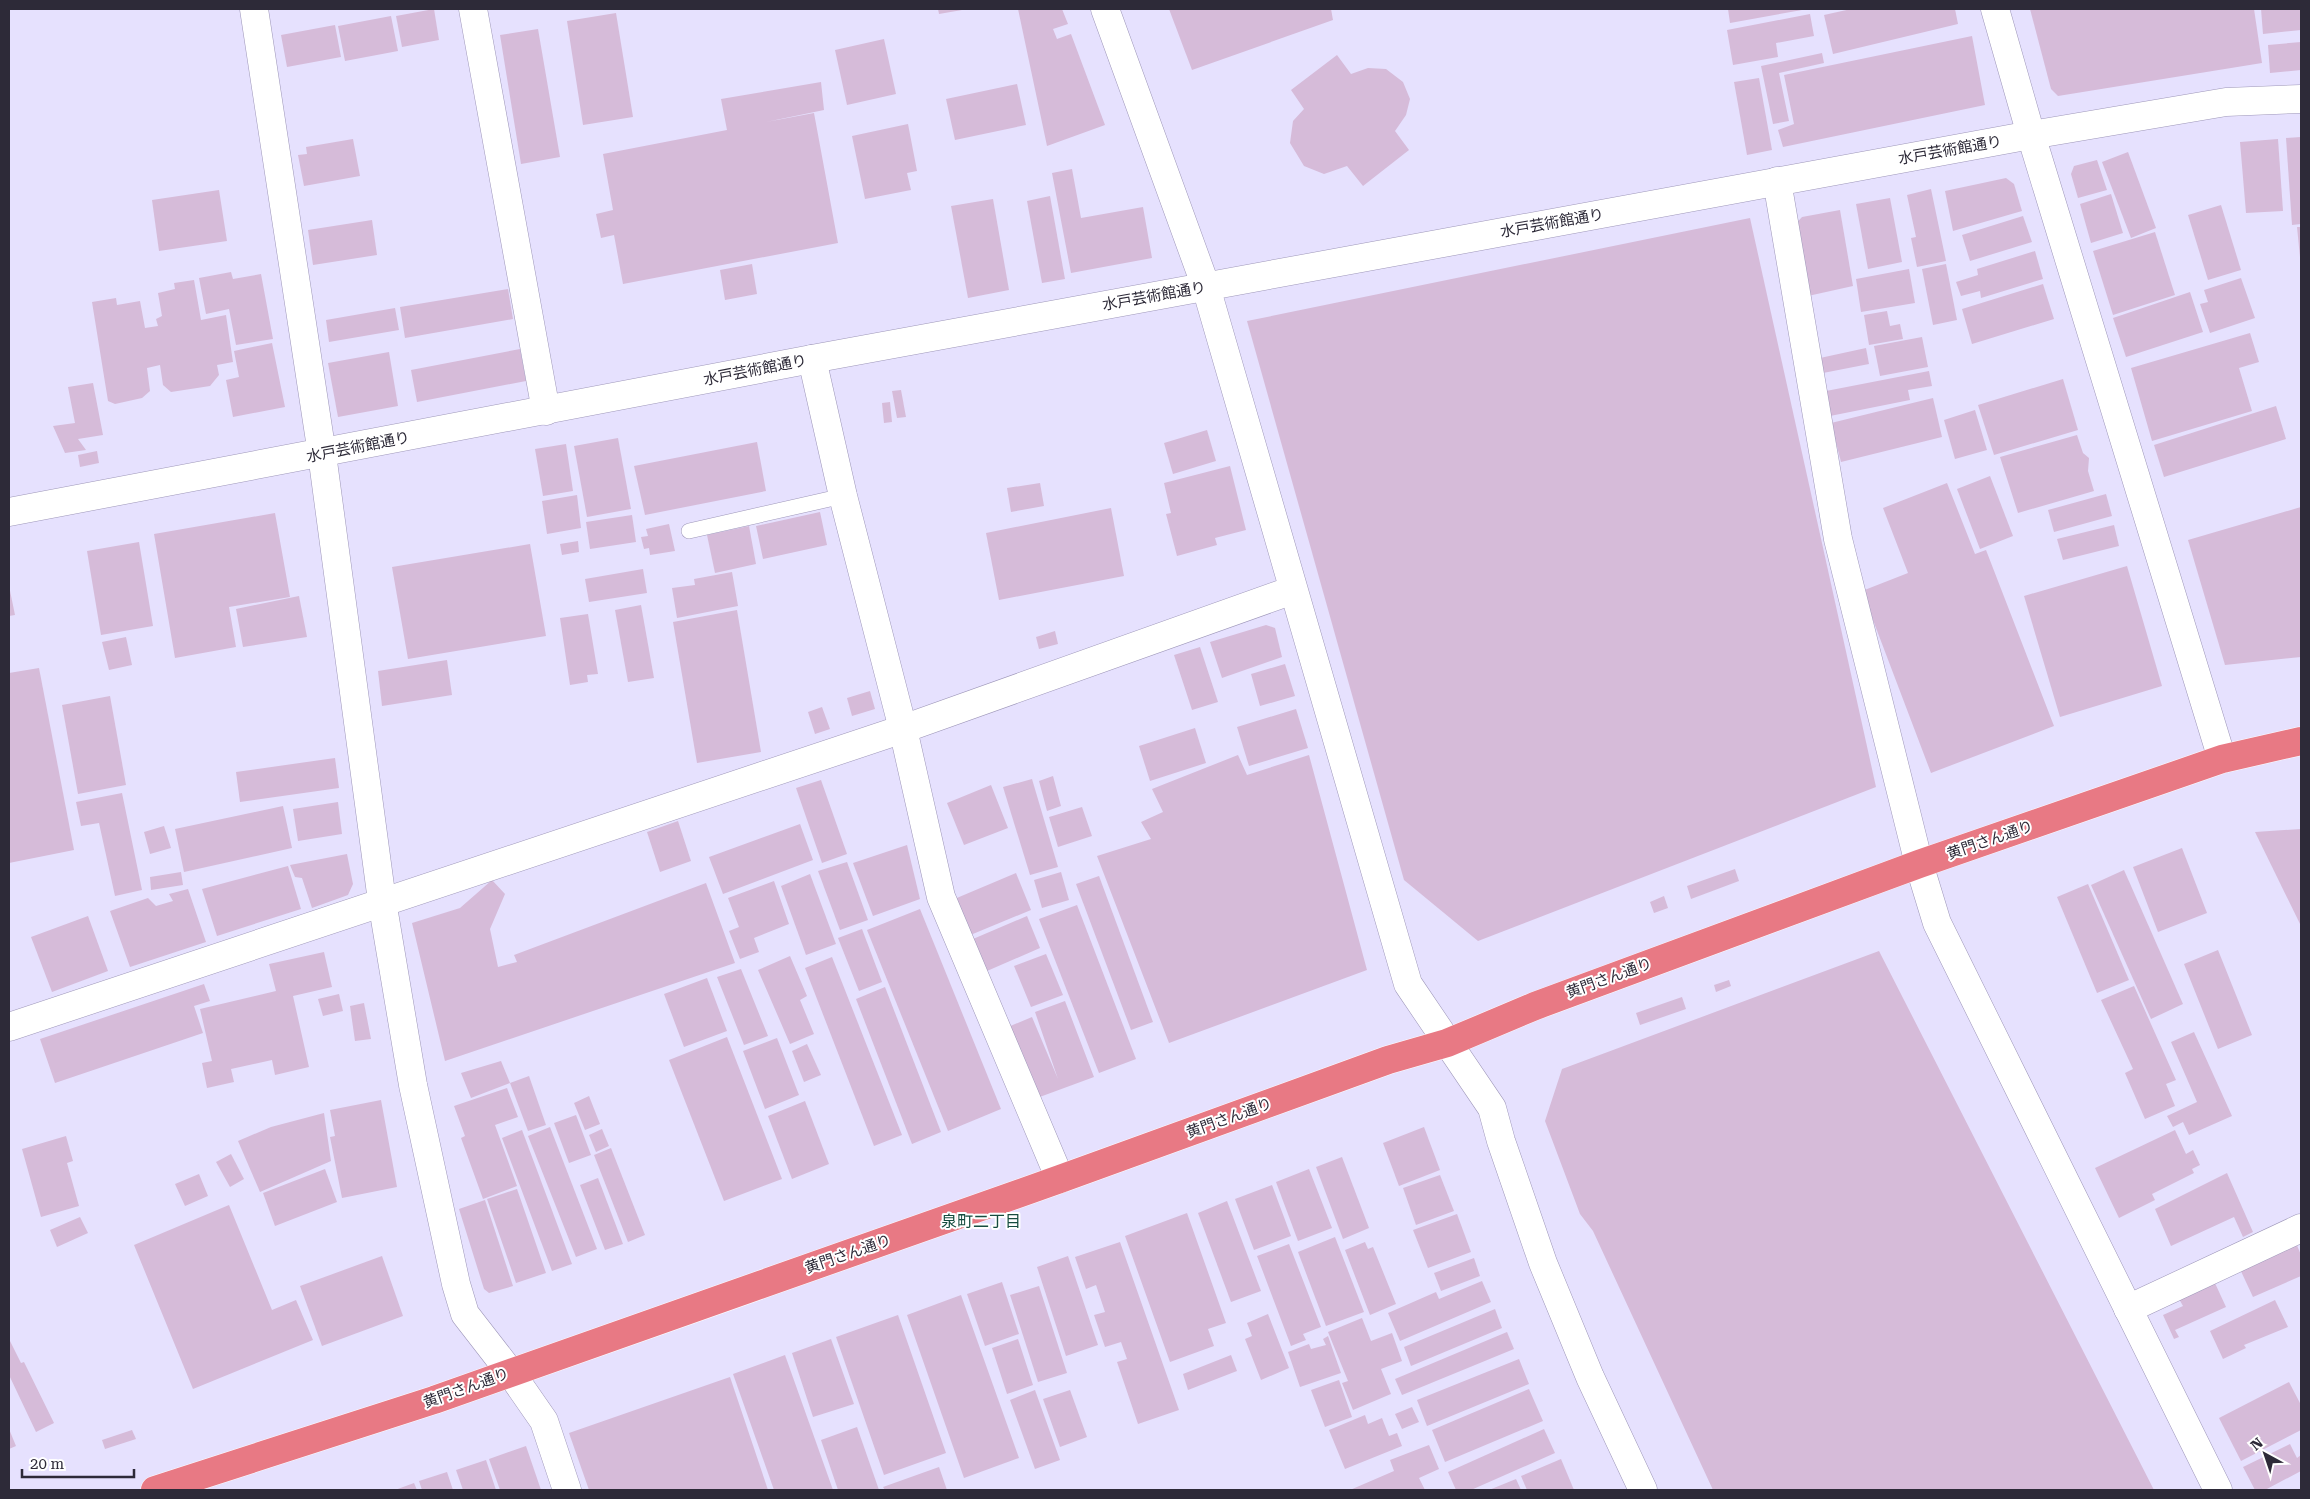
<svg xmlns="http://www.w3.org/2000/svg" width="2310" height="1499" viewBox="0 0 2310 1499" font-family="'Roboto Serif','Noto Sans JP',serif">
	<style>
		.building { fill: #d6bbd9 }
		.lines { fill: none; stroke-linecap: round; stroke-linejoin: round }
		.lane-casing { stroke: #9e97b9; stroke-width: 16 }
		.street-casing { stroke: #9e97b9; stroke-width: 29 }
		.secondary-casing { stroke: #9e97b9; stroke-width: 29 }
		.highway-casing { stroke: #fff; stroke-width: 29 }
		.lane { stroke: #fff; stroke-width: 15 }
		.street { stroke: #fff; stroke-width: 28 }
		.secondary { stroke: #fff; stroke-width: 28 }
		.highway { stroke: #e87984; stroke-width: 28 }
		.labels { text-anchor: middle; stroke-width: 4; stroke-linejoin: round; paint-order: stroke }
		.street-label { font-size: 15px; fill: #2d2a38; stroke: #fff }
		.neighbourhood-label { font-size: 16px; fill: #174d40; stroke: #fff }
	</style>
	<rect width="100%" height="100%" fill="#e6e1fe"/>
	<!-- building -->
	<g class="building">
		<polygon points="434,9 439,40 402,47 396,16"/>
		<polygon points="938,9 962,9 962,10 939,14"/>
		<polygon points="1018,9 1062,9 1068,24 1053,29 1057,39 1071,34 1105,125 1047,146"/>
		<polygon points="1169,9 1331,9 1333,20 1192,70"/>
		<polygon points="1728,9 1802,9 1802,10 1730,23"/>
		<polygon points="1851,9 1955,9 1958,24 1833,54 1824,15"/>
		<polygon points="2030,9 2254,9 2262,63 2058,96 2051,89"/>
		<polygon points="2261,9 2301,9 2301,30 2263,34"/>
		<polygon points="616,13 633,117 583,125 567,21"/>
		<polygon points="1810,14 1814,36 1776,43 1778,57 1733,65 1727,30"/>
		<polygon points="391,16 398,51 345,61 338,26"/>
		<polygon points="335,25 341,57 287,67 281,35"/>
		<polygon points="538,29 560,157 521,164 500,35"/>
		<polygon points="1972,36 1985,105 1783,147 1778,130 1794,124 1784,75"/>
		<polygon points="884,39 896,94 847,105 835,50"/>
		<polygon points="2301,42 2301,70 2270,73 2268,45"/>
		<polygon points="1822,53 1824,63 1779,73 1789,121 1773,124 1761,66"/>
		<polygon points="1337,55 1351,74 1368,68 1386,69 1403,82 1410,99 1406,115 1395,131 1409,150 1363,186 1347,166 1324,174 1304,166 1290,143 1293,121 1304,109 1291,90"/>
		<polygon points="1759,78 1772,150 1747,155 1734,82"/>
		<polygon points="821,82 824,110 766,122 814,113 838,243 623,284 614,235 601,238 596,214 613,210 603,154 727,130 721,99"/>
		<polygon points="1017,84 1026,125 955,140 946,99"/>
		<polygon points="908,124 917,171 907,173 911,190 865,199 852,136"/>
		<polygon points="2301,137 2301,224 2292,225 2286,138"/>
		<polygon points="353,139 360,176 304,186 298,155 307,154 306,147"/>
		<polygon points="2278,139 2283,211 2246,213 2240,142"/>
		<polygon points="2128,152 2156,228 2131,238 2102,162"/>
		<polygon points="2097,160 2107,190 2078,198 2071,174 2074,166"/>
		<polygon points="1072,169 1081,218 1143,207 1152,258 1071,273 1052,173"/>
		<polygon points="2006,178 2014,184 2022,211 1953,231 1945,191"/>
		<polygon points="1931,189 1946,261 1917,267 1911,238 1916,237 1907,195"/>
		<polygon points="219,190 227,241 159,251 152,200"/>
		<polygon points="2111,194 2123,233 2091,243 2080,204"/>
		<polygon points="1050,196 1065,279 1042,283 1027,201"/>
		<polygon points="1890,198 1902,262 1868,269 1856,204"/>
		<polygon points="993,199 1009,290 968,298 951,206"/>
		<polygon points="2221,205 2241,270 2208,280 2188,215"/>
		<polygon points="1840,210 1853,286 1808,296 1793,227 1802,217"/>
		<polygon points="2023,216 2032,242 1970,261 1962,235"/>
		<polygon points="1750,218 1876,787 1478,941 1404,880 1247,321"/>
		<polygon points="372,220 377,255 313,265 308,230"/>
		<polygon points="2297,227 2301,227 2301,257 2300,257"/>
		<polygon points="2155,232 2175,295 2113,315 2093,251"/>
		<polygon points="2035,251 2043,279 1981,298 1980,291 1961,296 1956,282 1978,275 1977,269"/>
		<polygon points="752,264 757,294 725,300 720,270"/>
		<polygon points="1946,264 1957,320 1933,325 1922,269"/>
		<polygon points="1909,269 1915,303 1861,312 1856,279"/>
		<polygon points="231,272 233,279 261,274 273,339 236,345 229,309 206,314 199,278"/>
		<polygon points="2241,278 2255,318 2210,333 2200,304 2208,302 2204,290"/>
		<polygon points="194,280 201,320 226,315 233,362 217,365 219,375 210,386 171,392 163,385 160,365 147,368 150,391 142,398 115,404 108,401 92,302 116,298 117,305 140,301 145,328 158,326 156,319 162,316 158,293 175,289 174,283"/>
		<polygon points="2043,284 2054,319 1972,344 1962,309"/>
		<polygon points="508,289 513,319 405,338 400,307"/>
		<polygon points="2190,292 2203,332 2126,357 2113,318"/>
		<polygon points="395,308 399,330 329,342 326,320"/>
		<polygon points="1887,311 1890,326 1900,324 1903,339 1869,345 1864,315"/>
		<polygon points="2250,333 2259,362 2239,368 2252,411 2152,441 2131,368"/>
		<polygon points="1922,337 1928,367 1880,376 1874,346"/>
		<polygon points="272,343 285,407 233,417 226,380 239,377 234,351"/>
		<polygon points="1866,348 1869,364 1823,373 1820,358"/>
		<polygon points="520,349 526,381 417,402 411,370"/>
		<polygon points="389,352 398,406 338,417 328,363"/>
		<polygon points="1929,371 1932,386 1908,390 1910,400 1830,416 1826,391"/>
		<polygon points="2063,379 2078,430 1994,455 1978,405"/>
		<polygon points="93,383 103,435 78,439 86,450 65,453 53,426 75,423 68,387"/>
		<polygon points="901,390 906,417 897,418 892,391"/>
		<polygon points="1933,398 1942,437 1841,462 1831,423"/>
		<polygon points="890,402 892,422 884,423 882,403"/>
		<polygon points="2276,406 2286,439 2164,477 2154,445"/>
		<polygon points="1975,410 1987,450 1955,459 1944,420"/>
		<polygon points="1207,430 1216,461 1173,474 1164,443"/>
		<polygon points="2077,435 2083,453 2089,458 2088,471 2094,491 2018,513 2000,457"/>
		<polygon points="618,438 631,509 587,517 574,446"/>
		<polygon points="757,442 766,491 645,515 634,466"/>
		<polygon points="566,444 573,491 543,496 535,449"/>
		<polygon points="97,451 99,463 80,467 78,455"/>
		<polygon points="1230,466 1246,530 1215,538 1217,545 1177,556 1166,514 1171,513 1164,483"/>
		<polygon points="1990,476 2013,536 1980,549 1957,489"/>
		<polygon points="1040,483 1044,506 1011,512 1007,488"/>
		<polygon points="1947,483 1975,554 1986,550 2054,726 1931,773 1862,591 1908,573 1883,508"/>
		<polygon points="2106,494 2112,516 2054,532 2048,510"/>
		<polygon points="577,495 581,528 547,534 542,501"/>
		<polygon points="2301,507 2301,657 2225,665 2188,540"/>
		<polygon points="1111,508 1124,576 999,600 986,533"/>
		<polygon points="820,512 827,545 763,559 756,526"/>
		<polygon points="275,513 290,597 229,607 236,647 175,658 154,534"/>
		<polygon points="632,515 636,542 590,549 586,522"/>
		<polygon points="669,524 675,551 650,555 649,548 644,549 641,537 648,536 646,529"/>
		<polygon points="2114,525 2119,546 2063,560 2057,539"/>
		<polygon points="749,526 756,564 715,573 707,535"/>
		<polygon points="578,541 579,552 562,555 560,544"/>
		<polygon points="139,542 153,626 101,635 87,551"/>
		<polygon points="530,544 546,636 408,659 392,567"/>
		<polygon points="2127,566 2162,686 2060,717 2024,596"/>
		<polygon points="643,569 647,593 589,602 585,579"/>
		<polygon points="732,572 738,606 677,618 672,588 695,585 694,579"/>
		<polygon points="9,586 15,615 9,616"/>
		<polygon points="299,596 307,637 243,647 236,609"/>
		<polygon points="641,605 654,678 628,682 615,610"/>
		<polygon points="737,610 761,752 697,763 673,622"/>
		<polygon points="588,614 598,674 587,675 588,682 570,685 560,618"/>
		<polygon points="1266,625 1275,628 1282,657 1222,678 1210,642"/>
		<polygon points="1055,631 1058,644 1039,649 1036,637"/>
		<polygon points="126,637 132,665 109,670 102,642"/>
		<polygon points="1200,647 1218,702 1192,710 1174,655"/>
		<polygon points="447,660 452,695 382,706 378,671"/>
		<polygon points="1285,664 1295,696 1260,706 1251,674"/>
		<polygon points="39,668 74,850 9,863 9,673"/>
		<polygon points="870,691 875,709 852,716 847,698"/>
		<polygon points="110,696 126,785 78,794 62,705"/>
		<polygon points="822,707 830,729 815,734 808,712"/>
		<polygon points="1296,709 1308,748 1249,766 1237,727"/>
		<polygon points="1195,728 1206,763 1150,781 1139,746"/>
		<polygon points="1238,755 1247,775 1309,755 1367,970 1169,1043 1097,856 1151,839 1141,822 1163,812 1152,789"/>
		<polygon points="335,758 339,788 240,802 236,772"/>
		<polygon points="1053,776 1061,806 1047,811 1039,781"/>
		<polygon points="1032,779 1058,867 1030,875 1003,787"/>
		<polygon points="821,780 847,854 822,863 796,788"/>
		<polygon points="991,785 1008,828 964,845 947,803"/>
		<polygon points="122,793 142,890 115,896 99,823 81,826 76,802"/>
		<polygon points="338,802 342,834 298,841 293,809"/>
		<polygon points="283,806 292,848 184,872 175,829"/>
		<polygon points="1082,807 1092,836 1058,847 1049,817"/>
		<polygon points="678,821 691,861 660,872 647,832"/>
		<polygon points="800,824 813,860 723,894 709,857"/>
		<polygon points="164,826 171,848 150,854 144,832"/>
		<polygon points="2301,829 2301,926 2255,832"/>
		<polygon points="907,845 920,899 873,916 853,863"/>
		<polygon points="2182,848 2207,913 2158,932 2133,867"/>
		<polygon points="347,854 353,884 348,895 312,908 302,878 295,877 290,865"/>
		<polygon points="847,862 868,920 840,930 818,871"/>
		<polygon points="288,866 301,909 217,936 202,889"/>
		<polygon points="1735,869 1739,881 1691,899 1687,886"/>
		<polygon points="2124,870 2183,1004 2151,1019 2091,885"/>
		<polygon points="181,872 183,885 151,890 150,877"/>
		<polygon points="1061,872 1069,900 1042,908 1034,880"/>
		<polygon points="1016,873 1031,910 968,936 952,900"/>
		<polygon points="810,874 836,944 806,955 781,886"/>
		<polygon points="1099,876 1153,1022 1131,1030 1076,884"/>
		<polygon points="492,880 505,894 490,929 498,967 517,962 514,955 706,883 735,963 445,1061 412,923 460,908"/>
		<polygon points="774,881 789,924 754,938 759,952 740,959 729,931 739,927 728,898"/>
		<polygon points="2088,884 2129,980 2097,993 2057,897"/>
		<polygon points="188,889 206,942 130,967 110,911 148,898 156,906 173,901 169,894"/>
		<polygon points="1664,896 1668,908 1654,913 1650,902"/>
		<polygon points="1077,905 1136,1059 1099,1073 1039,919"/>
		<polygon points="920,909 1001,1109 948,1131 867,930"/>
		<polygon points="88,916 108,971 52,992 31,937"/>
		<polygon points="1027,916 1040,948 987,971 973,939"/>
		<polygon points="862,929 882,982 859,991 838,938"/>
		<polygon points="2218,950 2252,1035 2218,1049 2184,964"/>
		<polygon points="1879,951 2154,1490 1713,1490 1593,1231 1580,1214 1545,1121 1562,1069"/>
		<polygon points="324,952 332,987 293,996 309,1067 275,1075 272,1060 231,1069 234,1082 207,1088 202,1063 212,1061 200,1009 276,991 269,964"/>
		<polygon points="1046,954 1063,995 1031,1007 1014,966"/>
		<polygon points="790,956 807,996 800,1000 814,1034 790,1044 758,970"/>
		<polygon points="832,957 902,1135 874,1146 805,968"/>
		<polygon points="741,969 768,1036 744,1045 717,977"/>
		<polygon points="707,978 727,1031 684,1047 664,994"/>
		<polygon points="1729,980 1731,986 1716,992 1714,985"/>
		<polygon points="204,984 210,1001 194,1006 203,1033 55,1083 40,1039"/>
		<polygon points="2134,986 2176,1080 2166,1084 2175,1106 2145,1119 2125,1073 2133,1069 2101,1000"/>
		<polygon points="885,987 941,1132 912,1144 856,999"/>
		<polygon points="339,994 343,1011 323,1016 318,999"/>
		<polygon points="1682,997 1686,1009 1640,1025 1636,1013"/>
		<polygon points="1065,1001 1094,1077 1037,1098 1008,1027 1032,1017 1058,1079 1035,1012"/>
		<polygon points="364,1003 371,1039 355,1041 350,1006"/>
		<polygon points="2194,1032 2232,1116 2189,1135 2183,1122 2173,1127 2167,1116 2197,1102 2171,1042"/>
		<polygon points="727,1037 782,1179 724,1201 669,1060"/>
		<polygon points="777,1038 799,1095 765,1109 743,1051"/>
		<polygon points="807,1044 821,1075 804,1082 792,1051"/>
		<polygon points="501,1061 510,1083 471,1098 461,1073"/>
		<polygon points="529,1076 546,1125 528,1131 510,1083"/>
		<polygon points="507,1088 518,1117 495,1125 517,1186 483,1199 461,1138 465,1136 454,1106"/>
		<polygon points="589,1096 600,1124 585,1130 574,1103"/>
		<polygon points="381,1100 397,1187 342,1198 330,1137 335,1136 330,1110"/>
		<polygon points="805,1101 829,1164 792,1179 768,1116"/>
		<polygon points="324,1113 331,1161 260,1192 238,1141 271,1127"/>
		<polygon points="576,1115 591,1155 569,1163 554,1123"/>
		<polygon points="550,1127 597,1249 576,1257 528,1136"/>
		<polygon points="1424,1127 1440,1170 1399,1186 1383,1143"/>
		<polygon points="602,1129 609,1146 596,1152 589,1135"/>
		<polygon points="522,1130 572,1264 552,1271 502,1138"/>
		<polygon points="2175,1130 2186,1154 2193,1150 2200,1165 2192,1169 2194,1173 2152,1194 2155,1200 2119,1218 2095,1168"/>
		<polygon points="66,1136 73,1161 67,1163 79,1206 41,1217 22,1149"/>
		<polygon points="611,1148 645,1235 628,1242 594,1155"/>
		<polygon points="231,1154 244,1179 230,1187 216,1162"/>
		<polygon points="1342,1157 1369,1228 1343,1239 1316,1167"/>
		<polygon points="325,1169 337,1202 275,1226 263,1193"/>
		<polygon points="1309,1169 1332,1228 1298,1241 1276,1182"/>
		<polygon points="2227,1173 2253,1232 2243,1237 2234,1217 2171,1246 2155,1209"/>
		<polygon points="199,1174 208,1196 185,1206 175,1184"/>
		<polygon points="1440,1175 1454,1211 1416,1225 1403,1188"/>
		<polygon points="598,1178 623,1244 605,1250 580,1185"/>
		<polygon points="1272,1185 1291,1236 1254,1250 1235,1199"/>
		<polygon points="517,1189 546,1273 516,1283 487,1199"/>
		<polygon points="485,1200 513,1286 489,1293 484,1289 459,1209"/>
		<polygon points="1227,1201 1261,1291 1231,1302 1198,1213"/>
		<polygon points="229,1205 272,1310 296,1300 313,1340 193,1389 134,1245"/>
		<polygon points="1187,1213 1226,1323 1208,1329 1214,1346 1170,1362 1125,1236"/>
		<polygon points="1457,1214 1471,1252 1428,1268 1413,1230"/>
		<polygon points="80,1217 88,1233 57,1247 50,1230"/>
		<polygon points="1335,1237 1364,1312 1326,1326 1298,1252"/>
		<polygon points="1120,1242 1179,1410 1138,1424 1117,1362 1127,1359 1121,1342 1105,1347 1094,1315 1105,1312 1096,1285 1086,1289 1075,1257"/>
		<polygon points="1365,1242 1368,1249 1373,1247 1396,1304 1370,1315 1345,1250"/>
		<polygon points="2296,1243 2301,1255 2301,1276 2253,1297 2239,1267"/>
		<polygon points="1289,1244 1321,1327 1303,1334 1306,1340 1291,1346 1257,1256"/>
		<polygon points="382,1256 403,1316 322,1346 300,1286"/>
		<polygon points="1068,1256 1098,1345 1066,1356 1037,1267"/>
		<polygon points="1474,1258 1480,1276 1441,1291 1434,1273"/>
		<polygon points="1482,1281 1491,1302 1400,1341 1388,1313 1436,1292 1439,1299"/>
		<polygon points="2214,1281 2226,1307 2175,1330 2179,1337 2174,1339 2163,1315 2183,1306 2178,1297"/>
		<polygon points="1002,1282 1019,1334 985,1346 967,1294"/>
		<polygon points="1039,1286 1067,1373 1038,1382 1010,1295"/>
		<polygon points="961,1295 1019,1458 964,1478 907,1315"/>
		<polygon points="2275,1300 2288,1327 2244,1345 2246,1348 2223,1359 2210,1331"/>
		<polygon points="1495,1309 1502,1328 1411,1366 1404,1347"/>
		<polygon points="1268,1314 1289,1368 1261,1380 1245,1339 1252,1336 1247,1323"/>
		<polygon points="898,1315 946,1453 884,1475 836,1337"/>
		<polygon points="1362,1318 1371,1341 1392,1333 1402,1361 1381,1369 1391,1394 1353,1410 1342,1383 1348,1381 1328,1332"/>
		<polygon points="1507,1332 1514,1349 1402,1395 1395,1379"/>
		<polygon points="1328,1336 1341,1373 1300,1387 1288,1352 1309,1344 1311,1349 1326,1345 1323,1339"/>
		<polygon points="9,1339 21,1363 24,1362 54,1423 36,1432 9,1375"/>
		<polygon points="831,1339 854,1404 813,1417 792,1353"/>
		<polygon points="1018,1339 1033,1385 1007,1394 992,1348"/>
		<polygon points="785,1355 833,1490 774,1490 733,1374"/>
		<polygon points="1231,1355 1237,1371 1188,1390 1183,1374"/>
		<polygon points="1519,1359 1529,1384 1427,1426 1417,1400"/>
		<polygon points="730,1377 768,1490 589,1490 569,1433"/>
		<polygon points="1339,1380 1352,1417 1325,1427 1311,1390"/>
		<polygon points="2289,1382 2301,1405 2301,1430 2241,1461 2219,1418"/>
		<polygon points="1529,1389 1543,1421 1445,1462 1432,1430"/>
		<polygon points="1035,1390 1060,1460 1035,1469 1010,1400"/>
		<polygon points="1070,1390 1087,1437 1060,1447 1043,1399"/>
		<polygon points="1412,1407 1419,1422 1402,1429 1395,1414"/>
		<polygon points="1365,1415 1368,1424 1382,1418 1389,1436 1397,1433 1402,1446 1345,1469 1329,1430"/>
		<polygon points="857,1427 879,1490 838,1490 821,1440"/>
		<polygon points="9,1429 16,1446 9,1449"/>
		<polygon points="1544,1429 1555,1453 1471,1490 1456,1490 1448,1472"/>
		<polygon points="132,1430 136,1439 105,1449 102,1440"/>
		<polygon points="2290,1444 2297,1458 2301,1455 2301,1471 2265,1490 2255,1490 2243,1467"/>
		<polygon points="1429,1445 1439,1469 1419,1478 1425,1490 1350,1490 1394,1471 1390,1460"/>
		<polygon points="526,1446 541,1490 500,1490 489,1459"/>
		<polygon points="1561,1459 1574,1490 1527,1490 1521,1476"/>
		<polygon points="486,1460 496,1490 463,1490 456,1470"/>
		<polygon points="939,1467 947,1490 885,1490 883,1487"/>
		<polygon points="447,1472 453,1490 422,1490 419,1481"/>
		<polygon points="1516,1479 1521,1490 1489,1490"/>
		<polygon points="414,1483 417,1490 395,1490"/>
	</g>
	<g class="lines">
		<defs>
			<polyline id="lane" points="689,531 843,496"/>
			<g id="street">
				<polyline points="473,9 546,411"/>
				<polyline points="1777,181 1838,539 1919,864"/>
				<polyline points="812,359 843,496 903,729 941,897 1060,1179"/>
				<polyline points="9,1027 903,729 1293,590"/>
				<polyline points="2128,1309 2301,1228"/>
				<polyline points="510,1372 544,1421 567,1490"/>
			</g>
			<g id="secondary">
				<polyline points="254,9 322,454 382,901 413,1085 456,1284 465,1314 510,1372"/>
				<polyline points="1105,9 1206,287 1408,984 1492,1108 1501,1141 1543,1263 1590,1377 1643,1490"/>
				<polyline points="1995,9 2031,135 2222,759"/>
				<polyline points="9,512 812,359 2031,135 2226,102 2301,99"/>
				<polyline points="1919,864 1937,923 2218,1490"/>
			</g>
			<polyline id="highway" points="155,1490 434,1400 1060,1179 1388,1060 1447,1043 1535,1006 1919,864 2222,759 2301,741"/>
		</defs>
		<!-- lane casing -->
		<use href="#lane" class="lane-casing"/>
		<!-- street casing -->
		<use href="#street" class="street-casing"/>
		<!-- secondary casing -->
		<use href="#secondary" class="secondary-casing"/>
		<!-- highway casing -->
		<use href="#highway" class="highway-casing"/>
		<!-- lane -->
		<use href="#lane" class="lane"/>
		<!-- street -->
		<use href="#street" class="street"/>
		<!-- secondary -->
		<use href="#secondary" class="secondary"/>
		<!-- highway -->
		<use href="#highway" class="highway"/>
	</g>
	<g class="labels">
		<!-- street labels -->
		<g class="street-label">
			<text transform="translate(1950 150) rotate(-10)" y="5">水戸芸術館通り</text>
			<text transform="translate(1552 223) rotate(-10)" y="5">水戸芸術館通り</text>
			<text transform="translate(1154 296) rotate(-10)" y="5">水戸芸術館通り</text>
			<text transform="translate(755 370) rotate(-11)" y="5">水戸芸術館通り</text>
			<text transform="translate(358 447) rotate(-11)" y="5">水戸芸術館通り</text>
			<text transform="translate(1990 840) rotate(-19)" y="5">黄門さん通り</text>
			<text transform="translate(1609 978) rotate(-20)" y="5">黄門さん通り</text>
			<text transform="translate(1229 1118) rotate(-20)" y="5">黄門さん通り</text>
			<text transform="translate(848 1254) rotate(-19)" y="5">黄門さん通り</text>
			<text transform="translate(466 1388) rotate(-20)" y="5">黄門さん通り</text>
		</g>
		<!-- neighbourhood labels -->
		<g class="neighbourhood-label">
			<text x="981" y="1227">泉町二丁目</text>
		</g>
	</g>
	<!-- border -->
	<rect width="2310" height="1499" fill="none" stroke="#2d2a38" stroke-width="20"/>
	<!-- north arrow -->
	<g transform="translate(2265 1454) rotate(320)" stroke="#ffffff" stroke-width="4" paint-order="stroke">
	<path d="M0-4L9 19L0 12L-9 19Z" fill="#2d2a38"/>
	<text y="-8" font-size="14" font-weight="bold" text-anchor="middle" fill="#2d2a38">N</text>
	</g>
	<!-- scale -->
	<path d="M22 1469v8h112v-8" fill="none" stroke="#2d2a38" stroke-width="2.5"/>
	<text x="30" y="1469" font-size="15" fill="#2d2a38" stroke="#ffffff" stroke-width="4" paint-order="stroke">20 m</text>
</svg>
